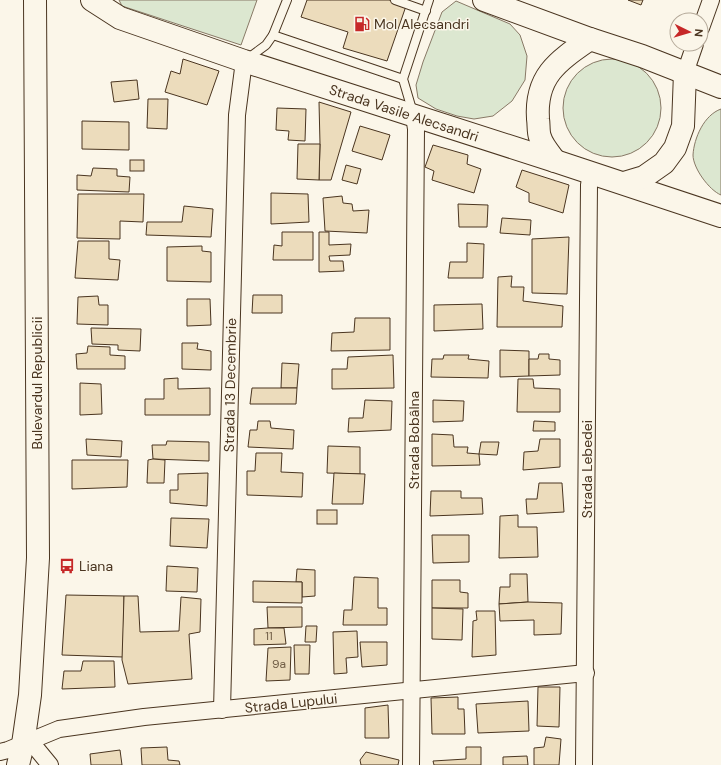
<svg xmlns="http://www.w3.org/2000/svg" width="721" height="765" viewBox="0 0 721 765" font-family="'DM Sans',sans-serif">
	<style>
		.green { fill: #dce7d0; stroke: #887966 }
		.building { fill: #ecdcbc; stroke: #4a3520 }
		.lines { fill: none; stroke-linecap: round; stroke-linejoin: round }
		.lane-casing { stroke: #4a3520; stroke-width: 10 }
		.street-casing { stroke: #4a3520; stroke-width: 18 }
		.secondary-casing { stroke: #4a3520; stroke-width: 24 }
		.lane { stroke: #fbf6e9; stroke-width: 8 }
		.street { stroke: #fbf6e9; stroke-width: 16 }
		.secondary { stroke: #fbf6e9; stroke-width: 22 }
		.labels { text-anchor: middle; stroke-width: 3; stroke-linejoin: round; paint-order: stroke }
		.number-label { font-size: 12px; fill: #725f47 }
		.poi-label { font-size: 14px; fill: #4a3520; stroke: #fbf6e9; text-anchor: start }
		.street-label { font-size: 14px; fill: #4a3520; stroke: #fbf6e9 }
	</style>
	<rect width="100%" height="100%" fill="#fbf6e9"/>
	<!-- green -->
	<g class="green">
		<polygon points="119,0 257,0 241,45 122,6"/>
		<polygon points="456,1 510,24 520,35 527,56 525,80 512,101 493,116 474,119 457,116 436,109 418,98 416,85 423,62 442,12"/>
		<circle cx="612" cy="108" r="49"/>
		<path d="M 721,109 L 721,195 C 709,190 693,168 693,155 C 694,138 704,115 721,109 Z"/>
	</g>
	<!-- building -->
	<g class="building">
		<polygon points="307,0 389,0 406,6 387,61 343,48 348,32 301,17"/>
		<polygon points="628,0 643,0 641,5"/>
		<polygon points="183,59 219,71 207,105 165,92 171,71 180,74"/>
		<polygon points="137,80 139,99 114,102 111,82"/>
		<polygon points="148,99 168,99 167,129 147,128"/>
		<polygon points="319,102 351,112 331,180 319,180 320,144"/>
		<polygon points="277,108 306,109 305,141 288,140 289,131 276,130"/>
		<polygon points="82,121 129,122 129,150 82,149"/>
		<polygon points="360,126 390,135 382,160 352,151"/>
		<polygon points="298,144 320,144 319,180 297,179"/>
		<polygon points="433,145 468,155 467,164 481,169 474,193 432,180 434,171 425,167"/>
		<rect x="130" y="160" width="14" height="11"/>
		<polygon points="346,165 361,169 357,184 342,180"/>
		<polygon points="93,168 117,169 117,176 130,177 129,192 77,190 77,175 91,176"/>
		<polygon points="522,170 569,185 563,213 529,202 529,193 516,187"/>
		<polygon points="271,193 308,194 309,222 271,224"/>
		<polygon points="78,194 144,194 143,222 120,221 120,239 77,238"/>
		<polygon points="342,196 343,203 352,204 353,211 369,210 367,233 325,231 323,198"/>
		<polygon points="458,204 488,205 487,227 459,227"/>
		<polygon points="184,206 213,209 211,237 146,235 147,222 182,222"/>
		<polygon points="502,218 531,220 530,235 500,233"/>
		<polygon points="282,232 313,232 313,260 273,260 274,245 282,246"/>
		<polygon points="319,232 329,232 329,245 351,244 350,255 329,256 330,261 343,261 344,271 319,272"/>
		<polygon points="569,237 567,294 532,293 532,239"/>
		<polygon points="78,241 109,241 109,259 120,260 118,280 75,278"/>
		<polygon points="467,243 484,244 483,278 448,278 450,262 467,262"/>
		<polygon points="202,246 202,251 211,252 211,282 167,281 167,247"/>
		<polygon points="512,276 511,287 524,287 523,301 563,306 562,327 497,327 498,277"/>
		<polygon points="253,295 282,295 282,313 252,313"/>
		<polygon points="98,296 99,305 108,305 108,325 77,324 78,297"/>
		<polygon points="187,299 210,299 211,325 187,326"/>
		<polygon points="482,304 483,329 434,331 434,305"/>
		<polygon points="355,318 390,318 390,350 331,351 332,333 354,332"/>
		<polygon points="91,328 141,329 140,351 118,350 118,345 92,344"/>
		<polygon points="182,343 198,343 197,349 211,351 211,370 182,369"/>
		<polygon points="88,346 110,347 110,355 125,356 125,369 77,369 76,354 87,353"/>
		<polygon points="500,350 529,351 529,376 500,377"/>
		<polygon points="539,354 549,354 549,359 560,360 560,375 529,376 529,359 538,359"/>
		<polygon points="393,355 394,388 332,389 332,369 347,369 348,357"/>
		<polygon points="444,355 469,355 468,359 489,361 488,378 431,377 432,359 443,359"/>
		<polygon points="282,363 299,364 297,388 281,388"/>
		<polygon points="178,378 178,389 210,388 210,415 145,415 145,399 164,399 164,379"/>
		<polygon points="518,379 533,379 534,388 560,389 560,412 517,412"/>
		<polygon points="80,383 101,384 102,414 80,415"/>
		<polygon points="252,388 297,388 296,404 250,404"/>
		<polygon points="365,400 392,401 391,430 348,432 349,418 363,418"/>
		<polygon points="433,400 464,401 463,421 433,422"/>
		<polygon points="258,421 270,421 271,428 294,430 293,449 248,447 250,430 257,430"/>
		<polygon points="534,421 555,422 555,431 533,431"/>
		<polygon points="432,434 453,435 454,447 468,447 467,453 479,454 480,465 432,466"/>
		<polygon points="86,439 122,441 121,457 87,455"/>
		<polygon points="540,439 560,439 560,467 523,470 524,452 538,451"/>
		<polygon points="167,441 209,442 209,461 153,459 152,445 166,445"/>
		<polygon points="481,442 499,442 497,455 479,454"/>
		<polygon points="328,446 360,447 360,474 327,473"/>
		<polygon points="256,453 282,453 281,472 303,473 302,497 247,495 247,471 255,471"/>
		<polygon points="153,459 165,460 164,483 147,483 148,460"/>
		<polygon points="72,460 128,460 127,487 72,489"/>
		<polygon points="208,473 207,506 170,503 170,490 178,490 178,474"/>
		<polygon points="334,473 365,474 363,504 332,504"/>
		<polygon points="539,483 562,483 564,512 527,514 526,499 537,499"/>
		<polygon points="431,491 461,491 461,498 482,498 483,514 430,516"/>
		<rect x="317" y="510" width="20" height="14"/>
		<polygon points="518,515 518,527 537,527 538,557 499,558 500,516"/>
		<polygon points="171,518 209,519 207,548 170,546"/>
		<polygon points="432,535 469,535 469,562 433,563"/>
		<polygon points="167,566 198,568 197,592 166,591"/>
		<polygon points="297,569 315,570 315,596 302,597 302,582 296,582"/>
		<polygon points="510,574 527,574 528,602 499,604 500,587 510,587"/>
		<polygon points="354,577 378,578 378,608 387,608 387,625 343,625 344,610 352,610"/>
		<polygon points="432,580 460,580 460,592 468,593 468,608 432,608"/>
		<polygon points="253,581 302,582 302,603 253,602"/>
		<polygon points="66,595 124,596 123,657 62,655"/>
		<polygon points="124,596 138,596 140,632 179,631 181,597 201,599 200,632 189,634 192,679 128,684 122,660"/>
		<polygon points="528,602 562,603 561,634 534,635 534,620 500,621 499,604"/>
		<polygon points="267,607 302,607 302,627 268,628"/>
		<polygon points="432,608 463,609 462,640 432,639"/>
		<polygon points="476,611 495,611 496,655 472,657 473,621 477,620"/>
		<polygon points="306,626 317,626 316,642 305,642"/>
		<polygon points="268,628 284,628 286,644 254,645 254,629"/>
		<polygon points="357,631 358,657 346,658 347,673 334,674 333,632"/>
		<polygon points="360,642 387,642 387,665 362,667"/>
		<polygon points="294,645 310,645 309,674 295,674"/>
		<polygon points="291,647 290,680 266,681 268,648"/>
		<polygon points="83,661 114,661 115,687 62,689 64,671 81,671"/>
		<polygon points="538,687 560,687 559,727 537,726"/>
		<polygon points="458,697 458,709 464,709 465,734 432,734 431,698"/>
		<polygon points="528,701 529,731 478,733 476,704"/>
		<polygon points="388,705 389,738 365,738 365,708"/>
		<polygon points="546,737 561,739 559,765 534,765 534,748 544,747"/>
		<polygon points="167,747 168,760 179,761 180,765 142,765 141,748"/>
		<polygon points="466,747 481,747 481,765 434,765 433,761 466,759"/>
		<polygon points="120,750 122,765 91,765 90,754"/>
		<polygon points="366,752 399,760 398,765 361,765 360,760"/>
		<polygon points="527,756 528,765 503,765 503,757"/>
	</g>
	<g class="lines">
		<defs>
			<g id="lane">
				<polyline points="395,0 426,11"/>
				<polyline points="273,35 403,79"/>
				<polyline points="247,59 266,45 273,35 287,0"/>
				<polyline points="413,113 403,79 429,0"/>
			</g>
			<g id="street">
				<polyline points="701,28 711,0"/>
				<polyline points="685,73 695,44"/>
				<polyline points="222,710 237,115 244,61"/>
				<polyline points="23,744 36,748 50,765"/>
				<polyline points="0,752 8,750 59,729 144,717 586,673"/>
				<polyline points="411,765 416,129 414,116"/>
				<polyline points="584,765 589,185 591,173"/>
			</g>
			<g id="secondary">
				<polyline points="92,0 120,18 244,61 555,161 721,216"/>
				<polyline points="484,0 590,39 642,56 721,87"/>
				<path d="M 555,161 C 550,154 542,145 540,137 C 538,132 539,125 538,119 C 535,76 558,61 590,39"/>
				<polyline points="624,183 644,177 664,163 675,148 683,126 685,73"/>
				<polyline points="18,765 23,744 30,695 38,558 35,0"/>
			</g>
		</defs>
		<!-- lane casing -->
		<use href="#lane" class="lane-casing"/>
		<!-- street casing -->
		<use href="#street" class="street-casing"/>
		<!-- secondary casing -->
		<use href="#secondary" class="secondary-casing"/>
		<!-- lane -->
		<use href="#lane" class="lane"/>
		<!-- street -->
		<use href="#street" class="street"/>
		<!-- secondary -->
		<use href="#secondary" class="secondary"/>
	</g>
	<!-- icons -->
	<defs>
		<symbol id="fuel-bare" viewBox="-9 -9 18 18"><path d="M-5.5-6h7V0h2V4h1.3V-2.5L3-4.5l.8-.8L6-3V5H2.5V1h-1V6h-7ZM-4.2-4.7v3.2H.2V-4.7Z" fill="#c62828" stroke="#fbf6e9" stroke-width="2.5" paint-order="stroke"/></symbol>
		<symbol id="bus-bare" viewBox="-9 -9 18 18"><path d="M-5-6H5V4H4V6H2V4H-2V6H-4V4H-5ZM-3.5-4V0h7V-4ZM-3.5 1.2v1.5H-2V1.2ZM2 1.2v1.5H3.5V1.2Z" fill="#c62828" stroke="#fbf6e9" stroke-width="2.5" paint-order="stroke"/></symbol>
	</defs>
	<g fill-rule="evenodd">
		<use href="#fuel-bare" x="351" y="13" width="22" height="22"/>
		<use href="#bus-bare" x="56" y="555" width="22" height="22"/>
	</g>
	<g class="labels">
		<!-- number labels -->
		<g class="number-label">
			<text x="269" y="640">11</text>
			<text x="279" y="668">9a</text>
		</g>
		<!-- poi labels -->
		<g class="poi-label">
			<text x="374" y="29">Mol Alecsandri</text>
			<text x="79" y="571">Liana</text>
		</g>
		<!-- street labels -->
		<g class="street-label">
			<text transform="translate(404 113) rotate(18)" y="5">Strada Vasile Alecsandri</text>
			<text transform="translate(37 383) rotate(-90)" y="5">Bulevardul Republicii</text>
			<text transform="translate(230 385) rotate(-89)" y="5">Strada 13 Decembrie</text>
			<text transform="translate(414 440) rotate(-90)" y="5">Strada Bobâlna</text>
			<text transform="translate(587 469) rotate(-90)" y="5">Strada Lebedei</text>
			<text transform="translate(291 703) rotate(-6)" y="5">Strada Lupului</text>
		</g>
	</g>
	<!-- north arrow -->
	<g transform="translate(689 32) rotate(95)"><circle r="19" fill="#fbf6e9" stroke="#b4a999"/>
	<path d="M0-3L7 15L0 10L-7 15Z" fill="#c62828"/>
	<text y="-6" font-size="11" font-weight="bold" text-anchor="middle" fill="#4a3520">N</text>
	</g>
</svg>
